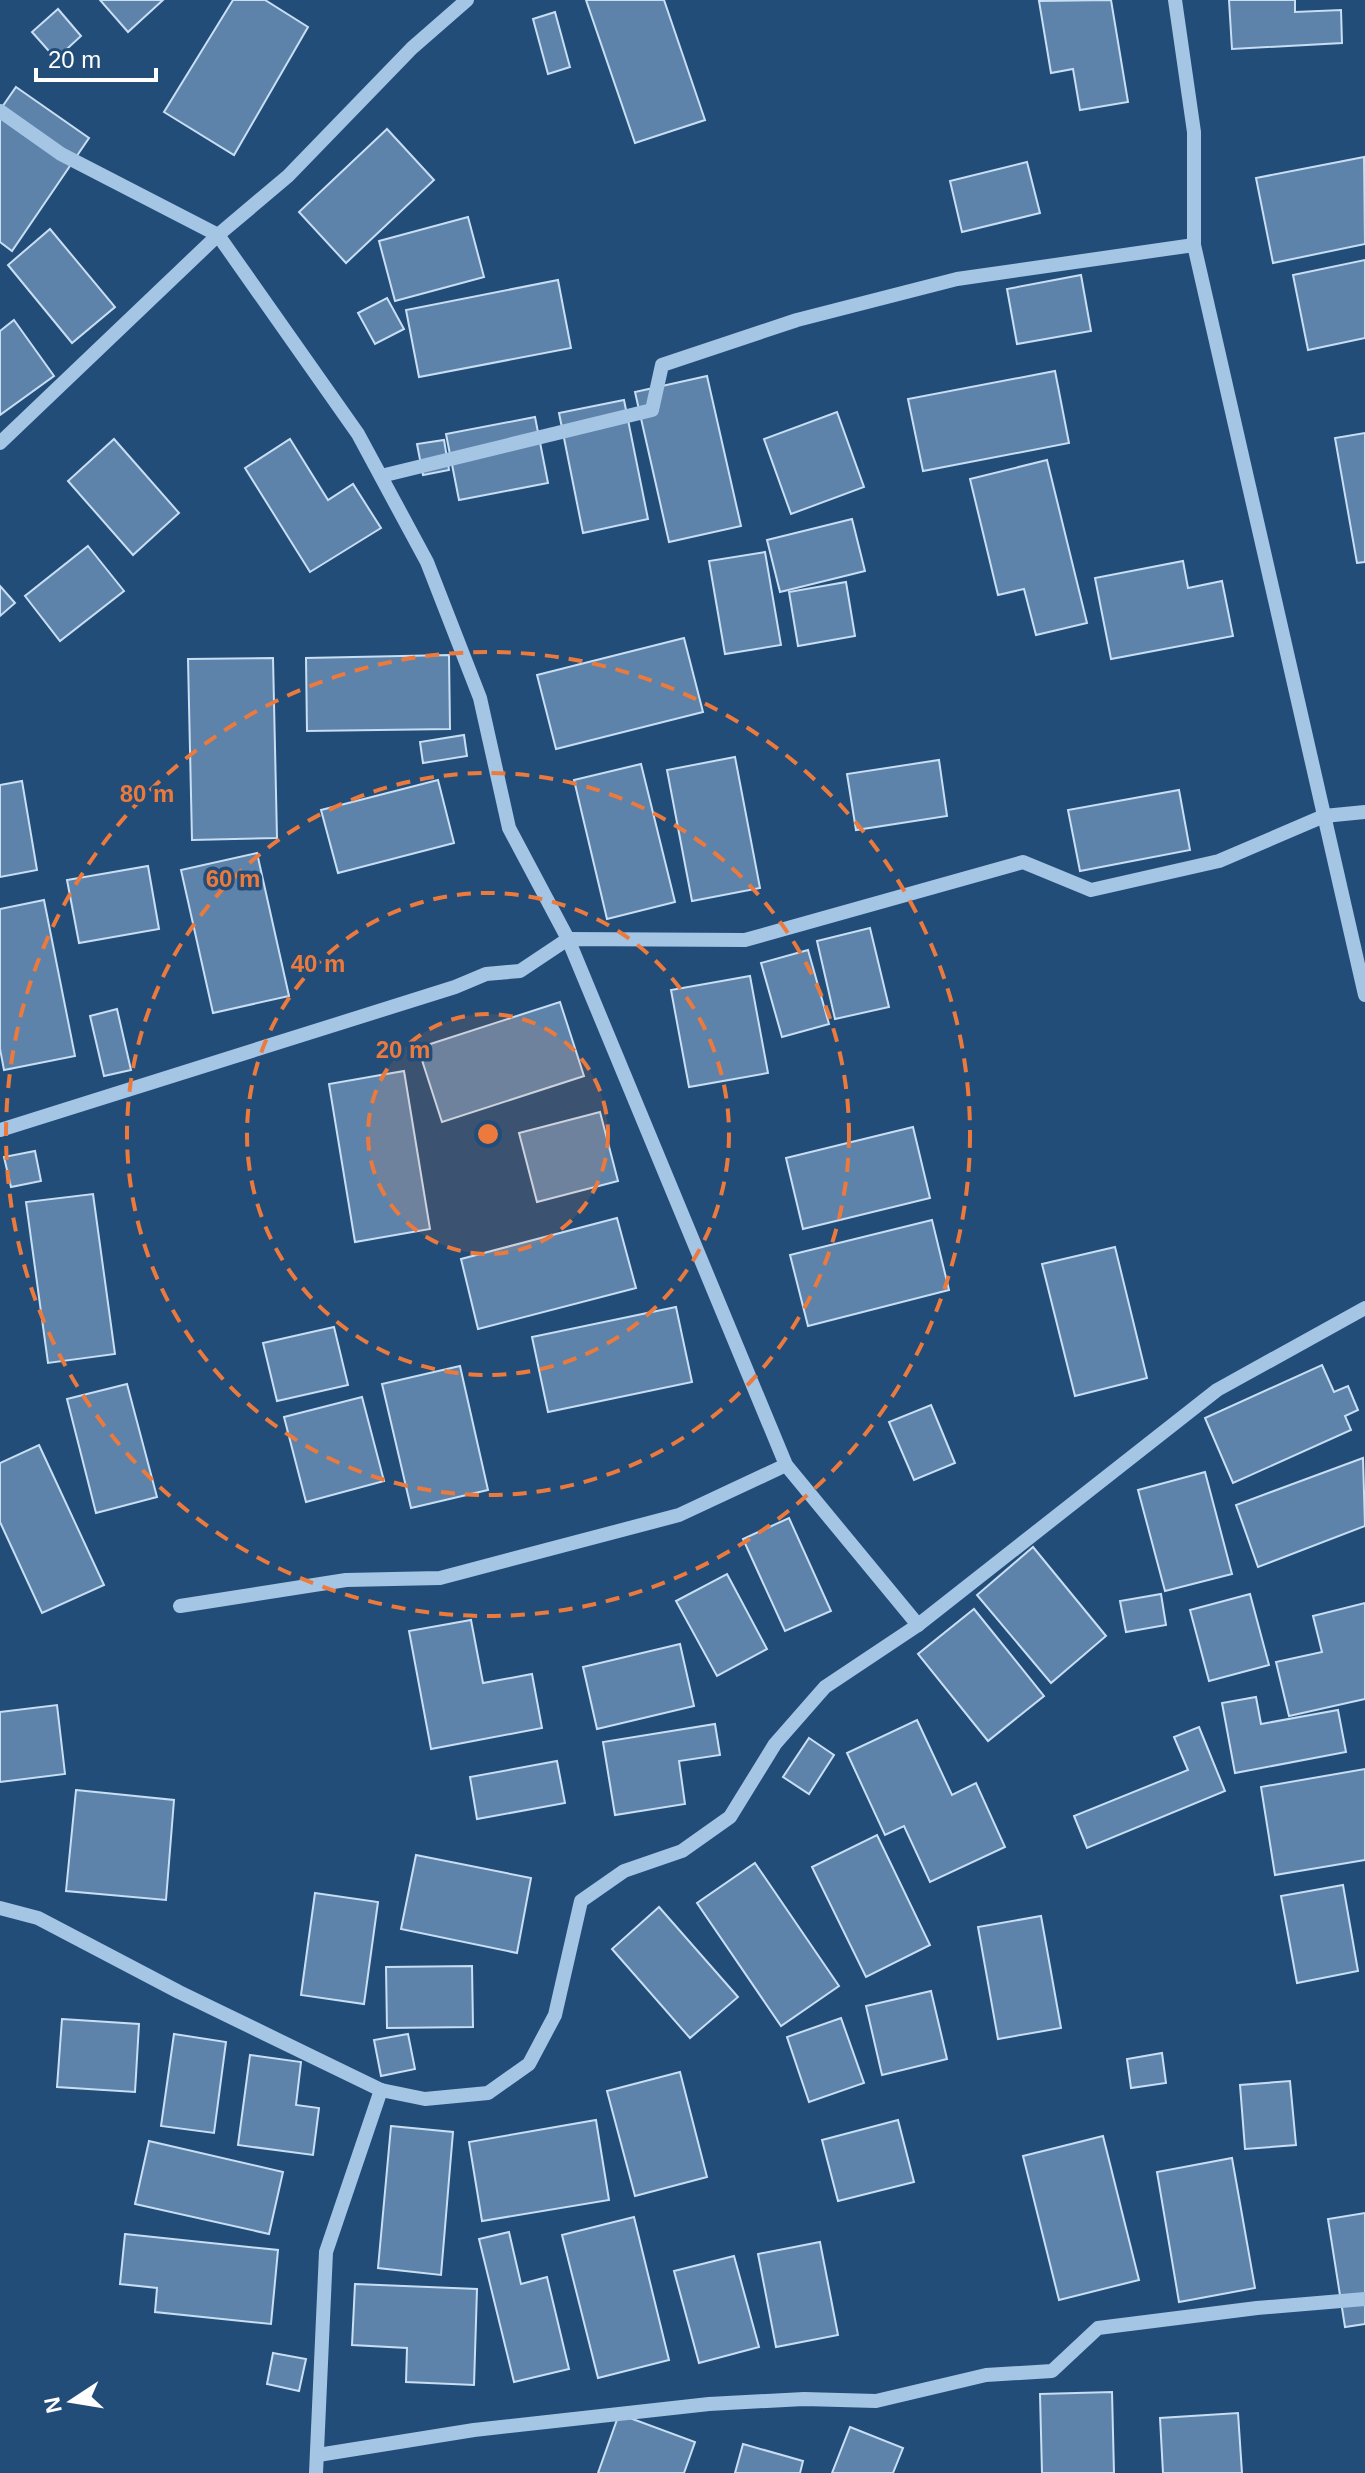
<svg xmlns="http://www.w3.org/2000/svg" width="1365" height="2473" viewBox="0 0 1365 2473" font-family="Helvetica,sans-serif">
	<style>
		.building { fill: #5d83ab; stroke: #c8def3; stroke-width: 2 }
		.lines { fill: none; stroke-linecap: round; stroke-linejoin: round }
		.minor { stroke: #a5c5e4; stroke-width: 14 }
		.ring { fill: none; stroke: #ed7a3d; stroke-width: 4; stroke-dasharray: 14 10 }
		.centre { fill: #ed7a3d; stroke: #234d79; stroke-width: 4 }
		.ring-label { font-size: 24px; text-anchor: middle; font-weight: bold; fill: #ed7a3d; stroke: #234d79; stroke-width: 7; stroke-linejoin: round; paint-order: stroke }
	</style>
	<rect width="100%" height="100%" fill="#234d79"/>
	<!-- building -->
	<g class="building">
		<polygon points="100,0 163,0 128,32"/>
		<polygon points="233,0 265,0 308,27 234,155 164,112"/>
		<polygon points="586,0 664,0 705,120 635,143"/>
		<polygon points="1111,0 1128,102 1080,110 1073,69 1051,73 1039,1"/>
		<polygon points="1229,0 1295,0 1295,12 1341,10 1342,43 1232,49"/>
		<polygon points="58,9 81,36 56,59 32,32"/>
		<polygon points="555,12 570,67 548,74 533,19"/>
		<polygon points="16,87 89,138 12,251 0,242 0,110"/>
		<polygon points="387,129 434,180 346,263 299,212"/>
		<polygon points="1364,157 1365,244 1273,263 1256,178"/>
		<polygon points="1027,162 1040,213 962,232 950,181"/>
		<polygon points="468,217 484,277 395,301 379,241"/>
		<polygon points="50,229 115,307 72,343 8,265"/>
		<polygon points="1365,260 1365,338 1308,350 1293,275"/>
		<polygon points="1081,275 1091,331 1017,344 1007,289"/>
		<polygon points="558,280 571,348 419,377 406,310"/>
		<polygon points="387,298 404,329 375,344 358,313"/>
		<polygon points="14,320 54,376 0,415 0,331"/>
		<polygon points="1055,371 1069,443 923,471 908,399"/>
		<polygon points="707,376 741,526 669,542 635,392"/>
		<polygon points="624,400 648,519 583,533 559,413"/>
		<polygon points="837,412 864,487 791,514 764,439"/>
		<polygon points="535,417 548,483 459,500 446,434"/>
		<polygon points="1365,433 1365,562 1357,563 1335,438"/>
		<polygon points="114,439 179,513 133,555 68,481"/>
		<polygon points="290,439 328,500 353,484 381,528 310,572 245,468"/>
		<polygon points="444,440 449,470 423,475 417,444"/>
		<polygon points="1047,460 1087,623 1036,635 1024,589 998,595 970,479"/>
		<polygon points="852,519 865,571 780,592 767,540"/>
		<polygon points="88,546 124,591 60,641 25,596"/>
		<polygon points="765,552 781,645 725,654 709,561"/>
		<polygon points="1183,561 1188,588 1222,581 1233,636 1111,659 1095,578"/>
		<polygon points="846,582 855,636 798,646 789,592"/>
		<polygon points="0,586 15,603 0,616"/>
		<polygon points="684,638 703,712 556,749 537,675"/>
		<polygon points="449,655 450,729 307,731 306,658"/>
		<polygon points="273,658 277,838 192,840 188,659"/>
		<polygon points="464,735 467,756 423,763 420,742"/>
		<polygon points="735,757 760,888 692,901 667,770"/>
		<polygon points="939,760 947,816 856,830 847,774"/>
		<polygon points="641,764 675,902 607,919 574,780"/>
		<polygon points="438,780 454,843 338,873 321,810"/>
		<polygon points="22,781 37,870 0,877 0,785"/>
		<polygon points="1179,790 1190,850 1080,871 1068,810"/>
		<polygon points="257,853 289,996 213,1013 181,870"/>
		<polygon points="148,866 159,929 79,943 67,880"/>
		<polygon points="44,900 75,1056 4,1070 0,1049 0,909"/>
		<polygon points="870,928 889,1007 835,1019 817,941"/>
		<polygon points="808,950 829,1024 782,1037 761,963"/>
		<polygon points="750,976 768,1073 689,1087 671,990"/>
		<polygon points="560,1002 584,1076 442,1122 418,1048"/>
		<polygon points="117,1009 131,1070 104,1076 90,1016"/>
		<polygon points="404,1071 430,1229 355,1242 329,1084"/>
		<polygon points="600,1112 618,1181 537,1202 519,1133"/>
		<polygon points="913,1127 930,1198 803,1229 786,1158"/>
		<polygon points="35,1151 41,1181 11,1187 4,1157"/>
		<polygon points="93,1194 115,1354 48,1363 26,1202"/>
		<polygon points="617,1218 636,1288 478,1329 461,1259"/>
		<polygon points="932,1220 949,1290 808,1326 790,1255"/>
		<polygon points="1115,1247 1147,1378 1075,1396 1042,1264"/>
		<polygon points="676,1307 692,1382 548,1412 532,1337"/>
		<polygon points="334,1327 348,1385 277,1401 263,1343"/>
		<polygon points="1322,1365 1334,1392 1348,1386 1358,1410 1345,1416 1351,1430 1233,1483 1205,1418"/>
		<polygon points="460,1366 488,1490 411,1508 382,1384"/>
		<polygon points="127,1384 157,1497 96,1513 67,1399"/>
		<polygon points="362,1397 384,1481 306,1502 284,1417"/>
		<polygon points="931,1405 955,1463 914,1480 889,1422"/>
		<polygon points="39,1445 104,1585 42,1613 0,1522 0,1463"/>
		<polygon points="1363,1458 1365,1526 1258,1567 1236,1505"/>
		<polygon points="1205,1472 1232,1574 1165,1591 1138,1490"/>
		<polygon points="789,1518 831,1611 785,1631 743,1539"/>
		<polygon points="1033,1547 1106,1636 1051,1683 977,1595"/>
		<polygon points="727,1574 767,1649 717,1676 676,1601"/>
		<polygon points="1161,1594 1166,1625 1126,1632 1120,1601"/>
		<polygon points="1250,1594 1269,1665 1209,1681 1190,1610"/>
		<polygon points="1365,1603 1365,1699 1289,1716 1276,1662 1322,1652 1313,1616"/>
		<polygon points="974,1609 1044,1696 988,1741 918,1654"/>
		<polygon points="471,1620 483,1683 532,1674 542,1728 431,1749 409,1631"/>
		<polygon points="680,1644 694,1706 597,1729 583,1667"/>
		<polygon points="1256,1697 1261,1724 1338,1710 1346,1752 1235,1773 1222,1703"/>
		<polygon points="57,1705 65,1774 0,1782 0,1712"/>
		<polygon points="917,1720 952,1795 976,1783 1005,1847 930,1882 904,1826 885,1835 847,1753"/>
		<polygon points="715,1724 720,1755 679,1761 685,1804 615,1815 603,1742"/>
		<polygon points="1199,1727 1225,1791 1087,1848 1074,1816 1188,1770 1174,1737"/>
		<polygon points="809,1738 834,1755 809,1794 783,1777"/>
		<polygon points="557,1761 565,1803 477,1819 470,1777"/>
		<polygon points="1365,1769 1365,1860 1275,1875 1261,1787"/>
		<polygon points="76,1790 174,1800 166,1900 66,1891"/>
		<polygon points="877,1835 930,1945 866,1977 812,1867"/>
		<polygon points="416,1855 531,1878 517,1953 401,1929"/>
		<polygon points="755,1863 839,1986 781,2026 697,1903"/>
		<polygon points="1343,1885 1358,1971 1297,1983 1281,1896"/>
		<polygon points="315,1893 378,1902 364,2004 301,1995"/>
		<polygon points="659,1907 738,1997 690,2038 612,1949"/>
		<polygon points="1041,1916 1061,2028 998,2039 978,1927"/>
		<polygon points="472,1966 473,2027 387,2028 386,1967"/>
		<polygon points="931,1991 947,2059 882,2075 866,2006"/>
		<polygon points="841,2018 864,2083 809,2102 787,2037"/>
		<polygon points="62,2019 139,2024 135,2092 57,2087"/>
		<polygon points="174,2034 226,2042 214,2133 161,2126"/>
		<polygon points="408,2034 415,2069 381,2076 374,2040"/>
		<polygon points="1162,2053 1166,2083 1131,2088 1127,2059"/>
		<polygon points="250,2055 301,2062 296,2105 319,2108 313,2155 238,2145"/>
		<polygon points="680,2072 707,2177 635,2196 607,2091"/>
		<polygon points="1290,2081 1296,2145 1245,2149 1240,2085"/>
		<polygon points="596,2120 609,2200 482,2221 469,2142"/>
		<polygon points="898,2120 914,2182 838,2201 822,2140"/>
		<polygon points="391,2126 453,2132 441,2275 378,2268"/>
		<polygon points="1103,2136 1139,2280 1059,2300 1023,2156"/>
		<polygon points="149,2141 283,2172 269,2234 135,2204"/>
		<polygon points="1232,2158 1255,2288 1179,2302 1157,2172"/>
		<polygon points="1365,2213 1365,2324 1345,2327 1328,2219"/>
		<polygon points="634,2217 669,2360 598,2378 562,2235"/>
		<polygon points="509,2232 521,2284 547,2277 569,2369 514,2382 479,2239"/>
		<polygon points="125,2234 278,2250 271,2324 155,2312 157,2288 120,2284"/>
		<polygon points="820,2242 838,2335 776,2347 758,2254"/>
		<polygon points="734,2256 759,2347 699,2363 674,2271"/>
		<polygon points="355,2284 477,2289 474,2385 406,2382 407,2348 352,2345"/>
		<polygon points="273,2353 306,2359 299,2391 267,2384"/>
		<polygon points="1112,2392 1114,2473 1042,2473 1040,2394"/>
		<polygon points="1238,2413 1242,2473 1163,2473 1160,2418"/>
		<polygon points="619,2414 695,2442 684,2473 598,2473"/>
		<polygon points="850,2427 903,2448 893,2473 832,2473"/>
		<polygon points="743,2444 803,2461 800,2473 735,2473"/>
	</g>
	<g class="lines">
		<!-- minor -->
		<g class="minor">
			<polyline points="1175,0 1194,132 1194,245 1365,995"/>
			<polyline points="0,111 61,154 218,235 358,434 427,562 480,698 509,828 568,939 786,1465 918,1625"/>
			<polyline points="0,443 218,235 288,176 412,48 467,0"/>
			<polyline points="381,476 652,410 662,365 797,320 957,279 1194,245"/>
			<polyline points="0,1130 455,987 486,974 520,971 568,939 745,940 1023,862 1091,890 1219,861 1324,816 1365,812"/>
			<polyline points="180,1606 346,1580 440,1578 679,1515 786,1465"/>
			<polyline points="0,1908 38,1918 179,1992 381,2090 425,2099 488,2093 529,2064 555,2015 581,1901 624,1871 682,1851 730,1817 775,1744 825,1687 918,1625 1217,1390 1365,1308"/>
			<polyline points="318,2455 474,2430 709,2404 804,2399 876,2401 986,2375 1052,2371 1098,2328 1257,2308 1365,2299"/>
			<polyline points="316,2473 326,2252 381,2090"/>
		</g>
	</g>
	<!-- distance rings -->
	<circle cx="488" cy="1134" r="120" fill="#ed7a3d" fill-opacity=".12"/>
	<g class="ring">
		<circle cx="488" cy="1134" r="120"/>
		<circle cx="488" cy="1134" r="241"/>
		<circle cx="488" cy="1134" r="361"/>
		<circle cx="488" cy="1134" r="482"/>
	</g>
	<circle cx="488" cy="1134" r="12" class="centre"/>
	<g class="ring-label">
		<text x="147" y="802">80 m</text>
		<text x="233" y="887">60 m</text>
		<text x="318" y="972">40 m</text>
		<text x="403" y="1058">20 m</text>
	</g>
	<!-- north arrow -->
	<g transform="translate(72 2401) rotate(258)" stroke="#234d79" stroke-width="6" paint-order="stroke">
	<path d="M0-6L14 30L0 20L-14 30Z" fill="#ffffff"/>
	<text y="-12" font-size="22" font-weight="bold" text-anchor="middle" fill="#ffffff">N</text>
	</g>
	<!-- scale -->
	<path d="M36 68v12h120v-12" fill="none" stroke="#ffffff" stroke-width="4"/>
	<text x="48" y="68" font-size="24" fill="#ffffff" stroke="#234d79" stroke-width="6" paint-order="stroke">20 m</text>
</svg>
